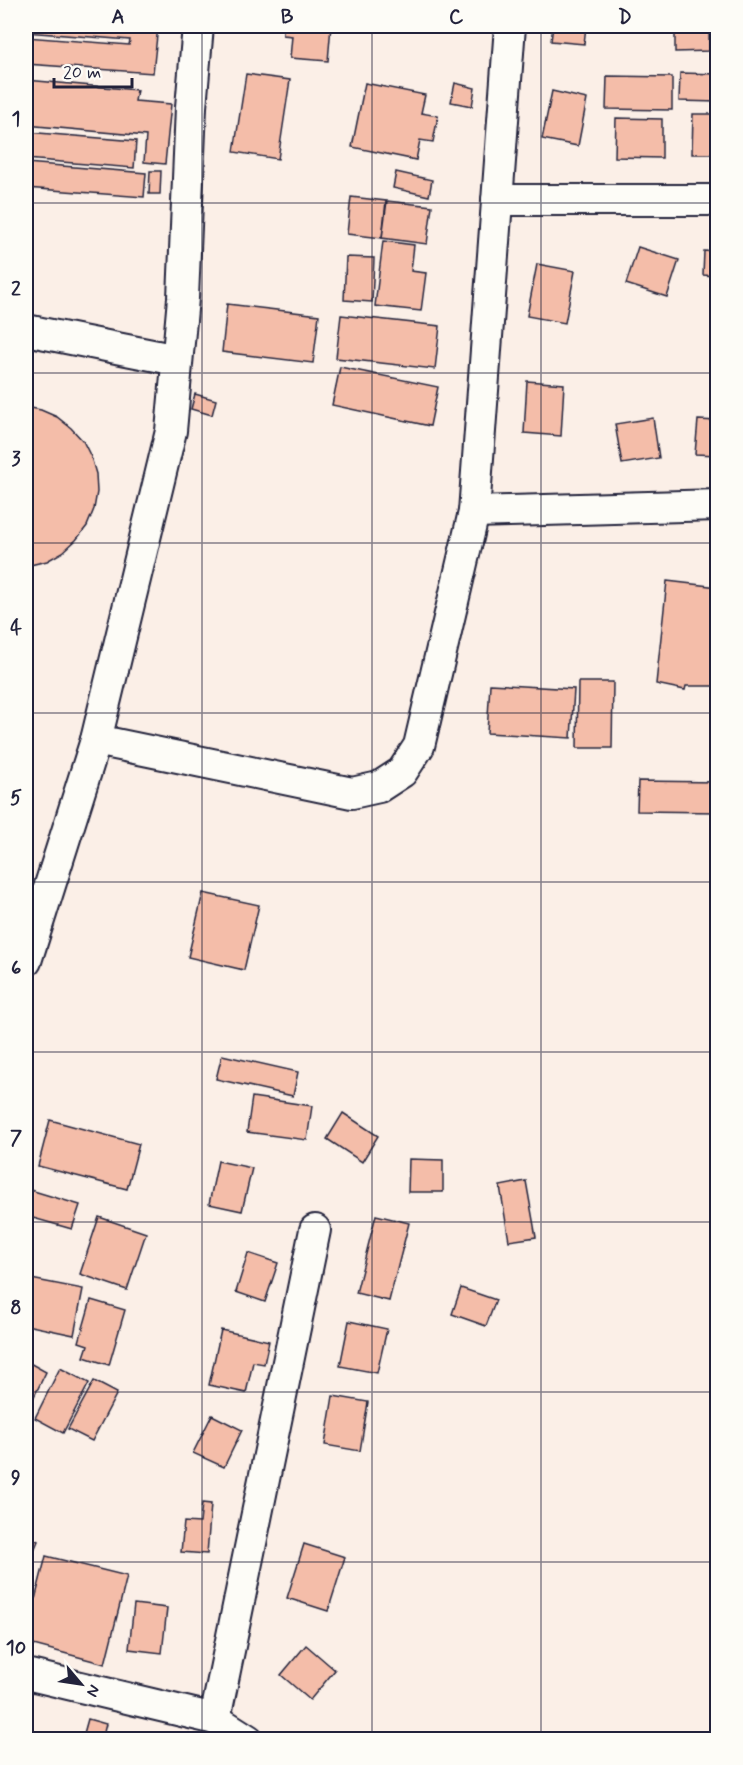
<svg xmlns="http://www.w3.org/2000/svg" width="743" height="1765" viewBox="0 0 743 1765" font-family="Mynerve,sans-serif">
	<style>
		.building { fill: #f4bda9; stroke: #22223b; stroke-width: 1.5 }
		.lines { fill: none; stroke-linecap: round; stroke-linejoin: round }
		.minor-casing { stroke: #22223b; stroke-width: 34 }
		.minor { stroke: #fdfcf7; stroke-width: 30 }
		.grid { fill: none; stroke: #22223b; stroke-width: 1.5; stroke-opacity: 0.55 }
		.neatline { fill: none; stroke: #22223b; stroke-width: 2 }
		.grid-label { font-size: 20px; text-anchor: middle; font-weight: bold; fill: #22223b }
	</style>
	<rect width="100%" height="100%" fill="#fbefe7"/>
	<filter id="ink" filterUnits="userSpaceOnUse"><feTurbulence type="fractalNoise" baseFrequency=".0167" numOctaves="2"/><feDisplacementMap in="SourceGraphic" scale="12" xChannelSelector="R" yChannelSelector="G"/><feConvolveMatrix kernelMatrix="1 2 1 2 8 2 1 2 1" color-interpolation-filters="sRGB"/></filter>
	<g filter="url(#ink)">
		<!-- building -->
		<g class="building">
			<polygon points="26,26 158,26 153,73 26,64 26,37 129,45 130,40 26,32"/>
			<polygon points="283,26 331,26 328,61 290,58 292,36 283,35"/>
			<polygon points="553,26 586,26 584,44 551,41"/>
			<polygon points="675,26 709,26 709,51 675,52"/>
			<polygon points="713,26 718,26 718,62 712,62"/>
			<polygon points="680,73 718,74 718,102 679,101"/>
			<polygon points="246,74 290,80 278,159 234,152"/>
			<polygon points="607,76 672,77 672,110 606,109"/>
			<polygon points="26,80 137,90 135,101 171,104 165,164 144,162 146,136 26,125"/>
			<polygon points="365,83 425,95 421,113 438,116 433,142 420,140 416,160 352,147"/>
			<polygon points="455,83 475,88 472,106 451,102"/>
			<polygon points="552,91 587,99 578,146 542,139"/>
			<polygon points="693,114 718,114 718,154 692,154"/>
			<polygon points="616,118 662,119 662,158 615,157"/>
			<polygon points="26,132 136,141 134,168 26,159"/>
			<polygon points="26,163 146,173 144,197 26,188"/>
			<polygon points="150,171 161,171 160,194 149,194"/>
			<polygon points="396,172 432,180 429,196 393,188"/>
			<polygon points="351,197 386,201 382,238 347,234"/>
			<polygon points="387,201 432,206 427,244 382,238"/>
			<polygon points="383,241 414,245 411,271 426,273 421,311 375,306"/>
			<polygon points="638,247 679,260 667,297 626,284"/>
			<polygon points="704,251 718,252 718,294 715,294 715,276 703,275"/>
			<polygon points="346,257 374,258 372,302 344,300"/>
			<polygon points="537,264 575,271 565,323 527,316"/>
			<polygon points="227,304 319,315 313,363 222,352"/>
			<polygon points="341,315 440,326 435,369 336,358"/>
			<polygon points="340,367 438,387 430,426 332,405"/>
			<polygon points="527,381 564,384 561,436 524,433"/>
			<polygon points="195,394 216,400 212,415 191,409"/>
			<polygon points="26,407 41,410 57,417 71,428 83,441 91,457 96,474 97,492 94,509 87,526 76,540 63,552 47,561 26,566"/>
			<polygon points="653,418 659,458 622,464 615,424"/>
			<polygon points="698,420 718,421 718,455 695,454"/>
			<polygon points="667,581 718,587 718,686 686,686 685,690 656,684"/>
			<polygon points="578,682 613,682 612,748 577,748"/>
			<polygon points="490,684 574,689 571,738 487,733"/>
			<polygon points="638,781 718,782 718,812 637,811"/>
			<polygon points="203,893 259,905 244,970 188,957"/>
			<polygon points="222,1055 298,1072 293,1096 216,1079"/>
			<polygon points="252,1097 312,1106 307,1140 247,1132"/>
			<polygon points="343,1113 378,1136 362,1162 327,1139"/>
			<polygon points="50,1120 139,1144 127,1189 38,1166"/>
			<polygon points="409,1159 443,1160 443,1192 408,1192"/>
			<polygon points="218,1161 252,1168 242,1211 209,1204"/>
			<polygon points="526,1181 536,1237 509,1241 500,1186"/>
			<polygon points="27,1189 80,1205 72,1229 26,1216"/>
			<polygon points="376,1215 409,1223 389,1301 356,1293"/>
			<polygon points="99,1217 146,1233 127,1290 80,1274"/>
			<polygon points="248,1253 278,1263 265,1302 236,1292"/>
			<polygon points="26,1278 83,1289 74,1335 26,1325"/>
			<polygon points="461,1288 496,1300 486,1326 452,1314"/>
			<polygon points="91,1300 125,1310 109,1365 84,1357 88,1345 79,1342"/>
			<polygon points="349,1321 387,1329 377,1373 340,1366"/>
			<polygon points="221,1330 269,1341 264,1364 253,1362 246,1393 209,1385"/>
			<polygon points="26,1361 46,1372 26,1413"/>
			<polygon points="60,1368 89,1383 63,1433 35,1418"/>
			<polygon points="94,1381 117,1393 92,1441 68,1429"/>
			<polygon points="333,1396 368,1402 360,1451 325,1445"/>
			<polygon points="212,1415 242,1430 224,1467 193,1453"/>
			<polygon points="202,1503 211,1504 207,1554 181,1552 184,1522 200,1523"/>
			<polygon points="26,1536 38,1541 26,1569"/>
			<polygon points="304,1544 345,1557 328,1611 287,1598"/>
			<polygon points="46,1556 127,1576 105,1664 26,1643 26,1635"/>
			<polygon points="134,1604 167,1608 162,1653 129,1649"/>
			<polygon points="306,1645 335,1670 310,1700 281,1675"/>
			<polygon points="88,1719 106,1724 102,1740 83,1737"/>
		</g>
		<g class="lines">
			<defs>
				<g id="minor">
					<polyline points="497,200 718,200"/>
					<polyline points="26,330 177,360"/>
					<polyline points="474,512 718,505"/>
					<polyline points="96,740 352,793 379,787 402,772 419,746 474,512 510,26"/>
					<polyline points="26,961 96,740 171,431 183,298 191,107 198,26"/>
					<polyline points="26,1674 215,1719 248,1740"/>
					<polyline points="215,1719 315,1230"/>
				</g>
			</defs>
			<!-- minor casing -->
			<use href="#minor" class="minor-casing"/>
			<!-- minor -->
			<use href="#minor" class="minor"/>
		</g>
	</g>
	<!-- grid -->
	<path class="grid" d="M 202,26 L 202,1740M 372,26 L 372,1740M 541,26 L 541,1740M 26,203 L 718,203M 26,373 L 718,373M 26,543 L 718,543M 26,713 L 718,713M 26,882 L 718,882M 26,1052 L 718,1052M 26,1222 L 718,1222M 26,1392 L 718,1392M 26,1562 L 718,1562"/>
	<!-- margin -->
	<rect width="743" height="1765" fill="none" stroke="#fdfcf7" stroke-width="66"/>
	<!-- north arrow -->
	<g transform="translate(81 1684) rotate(119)" stroke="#fdfcf7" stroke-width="4.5" paint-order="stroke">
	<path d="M0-4.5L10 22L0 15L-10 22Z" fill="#22223b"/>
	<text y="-9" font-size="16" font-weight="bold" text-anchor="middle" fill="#22223b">N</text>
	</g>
	<!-- scale -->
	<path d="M54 78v9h78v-9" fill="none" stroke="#22223b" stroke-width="3"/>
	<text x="63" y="78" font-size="18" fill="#22223b" stroke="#fdfcf7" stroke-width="4.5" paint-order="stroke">20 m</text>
	<rect x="33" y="33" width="677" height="1699" class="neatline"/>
	<g class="grid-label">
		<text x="118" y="23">A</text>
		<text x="287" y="23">B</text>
		<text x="456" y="23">C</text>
		<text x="625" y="23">D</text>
		<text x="16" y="125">1</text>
		<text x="16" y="295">2</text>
		<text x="16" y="465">3</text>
		<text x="16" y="634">4</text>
		<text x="16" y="804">5</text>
		<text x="16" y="974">6</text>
		<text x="16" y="1144">7</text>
		<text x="16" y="1314">8</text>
		<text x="16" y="1484">9</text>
		<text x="16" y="1654">10</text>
	</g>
</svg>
